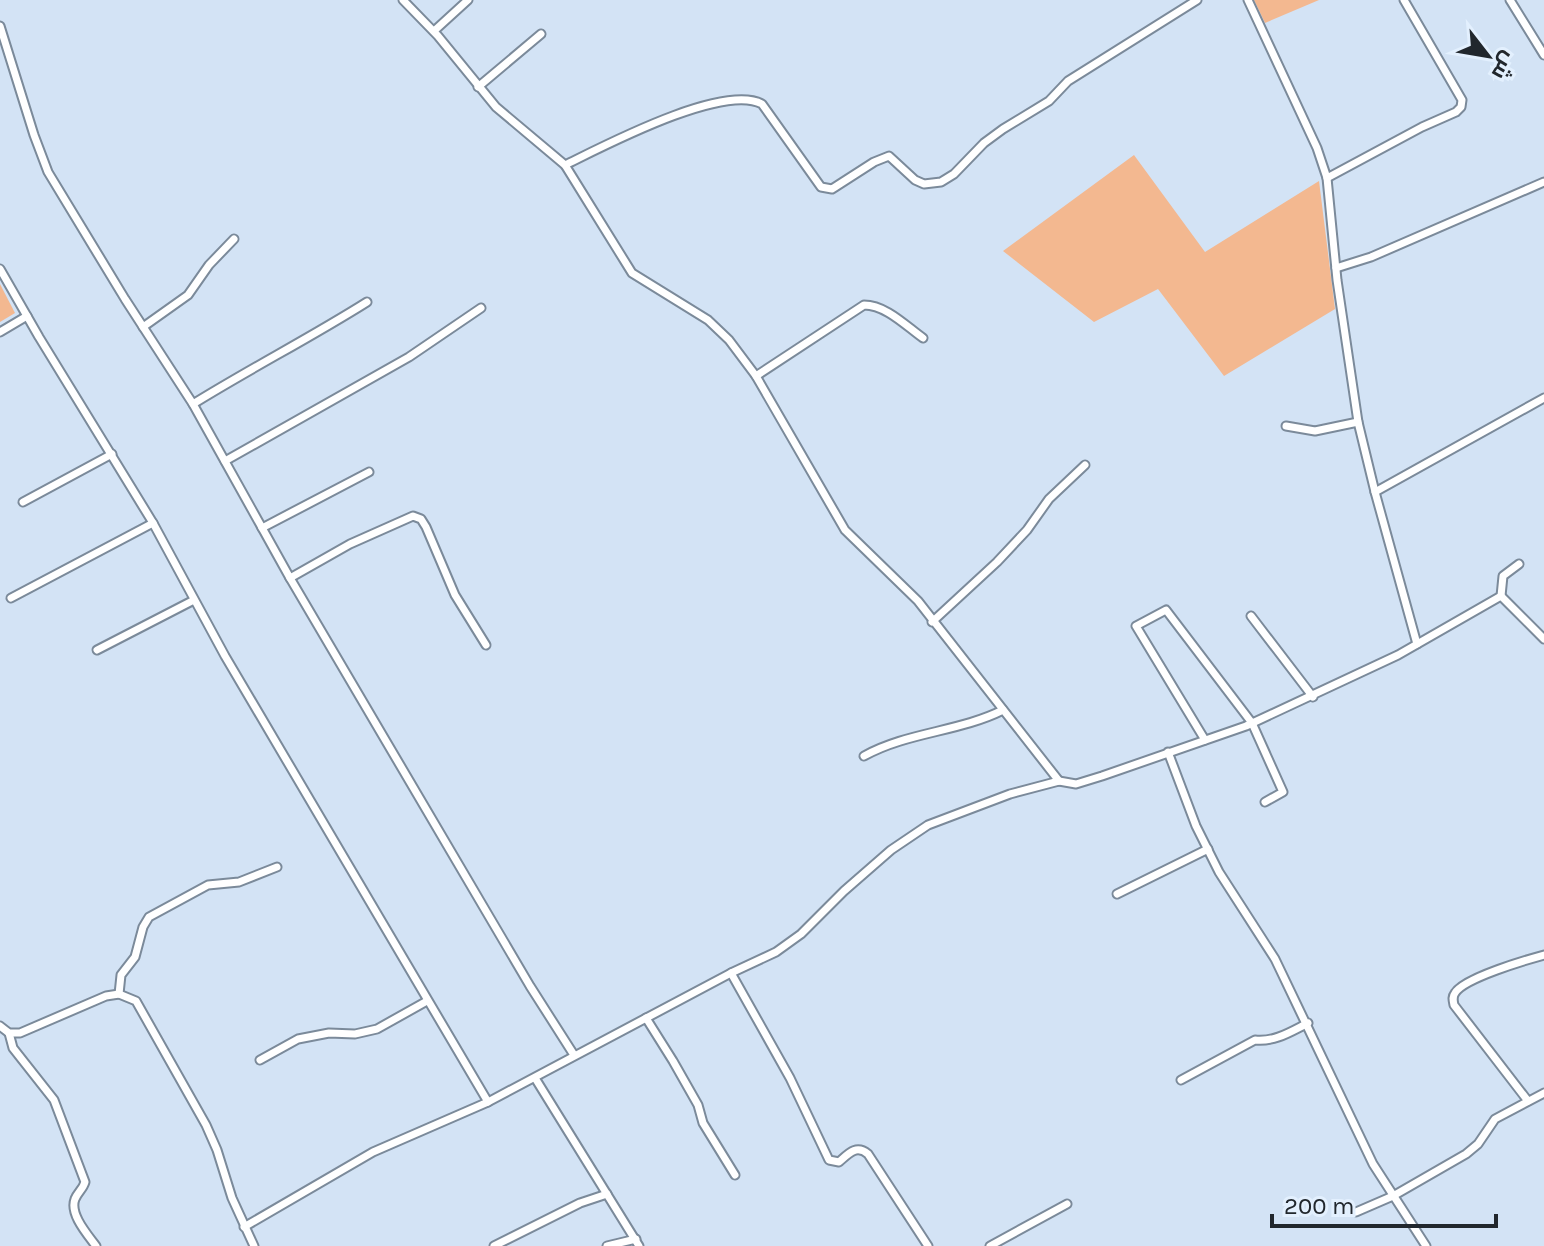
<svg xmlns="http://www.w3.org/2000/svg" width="1544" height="1246" viewBox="0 0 1544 1246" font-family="Karla,Cairo,sans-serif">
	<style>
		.green { fill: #f3b890 }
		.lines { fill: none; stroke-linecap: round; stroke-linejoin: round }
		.street-casing { stroke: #7b8a9a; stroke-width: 11 }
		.street { stroke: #fff; stroke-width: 7 }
	</style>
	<rect width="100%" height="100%" fill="#d3e3f5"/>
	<!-- green -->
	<g class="green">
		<polygon points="1254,0 1319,0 1265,23"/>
		<polygon points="1134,155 1205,252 1319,181 1335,309 1224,376 1158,289 1094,322 1003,251"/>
		<polygon points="0,284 15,313 0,322"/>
	</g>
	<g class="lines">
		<defs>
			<g id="street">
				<polyline points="403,0 438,36 496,107 565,165 632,273 708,320 729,340 756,376 845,530 918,601 1059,781"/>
				<polyline points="1248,0 1317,148 1327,178 1337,280 1358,422 1375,492"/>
				<polyline points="1510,0 1544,55"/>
				<polyline points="0,26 34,135 48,172 125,299 193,404 290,578 530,986 574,1055"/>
				<polyline points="434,31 468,0"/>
				<polyline points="478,87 541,34"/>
				<path d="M 565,165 C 604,146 723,83 762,104 L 821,187 L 832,189 L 874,162 L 889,156 L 915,180 L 924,184 L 941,182 L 954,174 L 984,143 L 1003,129 L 1049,101 L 1068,81 L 1197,0"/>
				<polyline points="1327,178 1422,127 1456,112 1461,107 1462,100 1404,0"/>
				<polyline points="1336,268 1371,257 1544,182"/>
				<polyline points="0,269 39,337 153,523 225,656 488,1102"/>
				<polyline points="143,327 188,295 209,265 234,239"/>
				<polyline points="0,332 27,316"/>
				<path d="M 756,376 L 864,305 C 886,305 906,326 923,338"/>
				<path d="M 193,404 C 251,368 310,338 367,302"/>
				<polyline points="1286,426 1315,431 1358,422"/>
				<polyline points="225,461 409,357 481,308"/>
				<polyline points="23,502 112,454"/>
				<polyline points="262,528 369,472"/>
				<polyline points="290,578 350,544 413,516 421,519 426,527 455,595 486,645"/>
				<polyline points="1501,596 1503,576 1519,564"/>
				<polyline points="11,598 153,523"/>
				<polyline points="1251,616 1313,697"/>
				<polyline points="932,622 997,562 1027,530 1049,499 1085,465"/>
				<polyline points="1417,644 1375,492 1544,398"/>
				<polyline points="97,650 194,600"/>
				<polyline points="1205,740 1136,626 1166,610 1252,723 1283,792 1265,802"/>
				<polyline points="1168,752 1196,826 1219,872 1275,959 1373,1164 1426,1246"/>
				<path d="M 864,756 C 907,732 959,732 1003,710"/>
				<polyline points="1117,894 1208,849"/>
				<path d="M 731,973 L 790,1078 L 829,1160 L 839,1162 C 848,1154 856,1144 868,1154 L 928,1246"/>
				<polyline points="119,994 121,975 135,957 143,927 149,917 208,885 239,882 277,867"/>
				<polyline points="646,1018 673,1061 698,1105 703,1123 735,1175"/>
				<polyline points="0,1026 9,1033 20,1033 106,996 119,994 136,1001 206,1125 217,1150 232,1198 254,1246"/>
				<path d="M 9,1033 L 13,1048 L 54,1100 L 85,1182 C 83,1189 78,1192 75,1199 C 69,1214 88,1235 96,1246"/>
				<polyline points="260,1060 298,1039 329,1033 355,1034 377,1029 427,1001"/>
				<polyline points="535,1078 639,1246"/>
				<path d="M 1181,1080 L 1255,1040 C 1275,1042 1290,1032 1308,1023"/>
				<path d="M 1528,1101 L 1454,1005 C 1453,1000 1452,997 1455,993 C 1464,978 1526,960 1544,955"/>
				<polyline points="1356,1212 1393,1196 1466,1154 1478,1144 1495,1119 1544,1093"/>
				<polyline points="244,1227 373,1152 488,1102 731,973 776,952 801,934 844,891 891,850 928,825 1010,794 1059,781 1076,784 1102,776 1246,726 1398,655 1501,596 1544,639"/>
				<polyline points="494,1246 580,1203 607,1194"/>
				<polyline points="607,1246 636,1239"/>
				<polyline points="990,1246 1067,1204"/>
			</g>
		</defs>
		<!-- street casing -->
		<use href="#street" class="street-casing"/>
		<!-- street -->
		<use href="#street" class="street"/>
	</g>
	<!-- north arrow -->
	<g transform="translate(1488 56) rotate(121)" stroke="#e3f0fe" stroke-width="6" paint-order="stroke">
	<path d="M0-6L14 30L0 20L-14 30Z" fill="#21272d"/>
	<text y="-12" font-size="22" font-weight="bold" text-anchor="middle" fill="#21272d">ش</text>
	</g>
	<!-- scale -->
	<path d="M1272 1214v12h224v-12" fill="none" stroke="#21272d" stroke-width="4"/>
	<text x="1284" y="1214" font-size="24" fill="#21272d" stroke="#e3f0fe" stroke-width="6" paint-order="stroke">200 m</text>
</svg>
